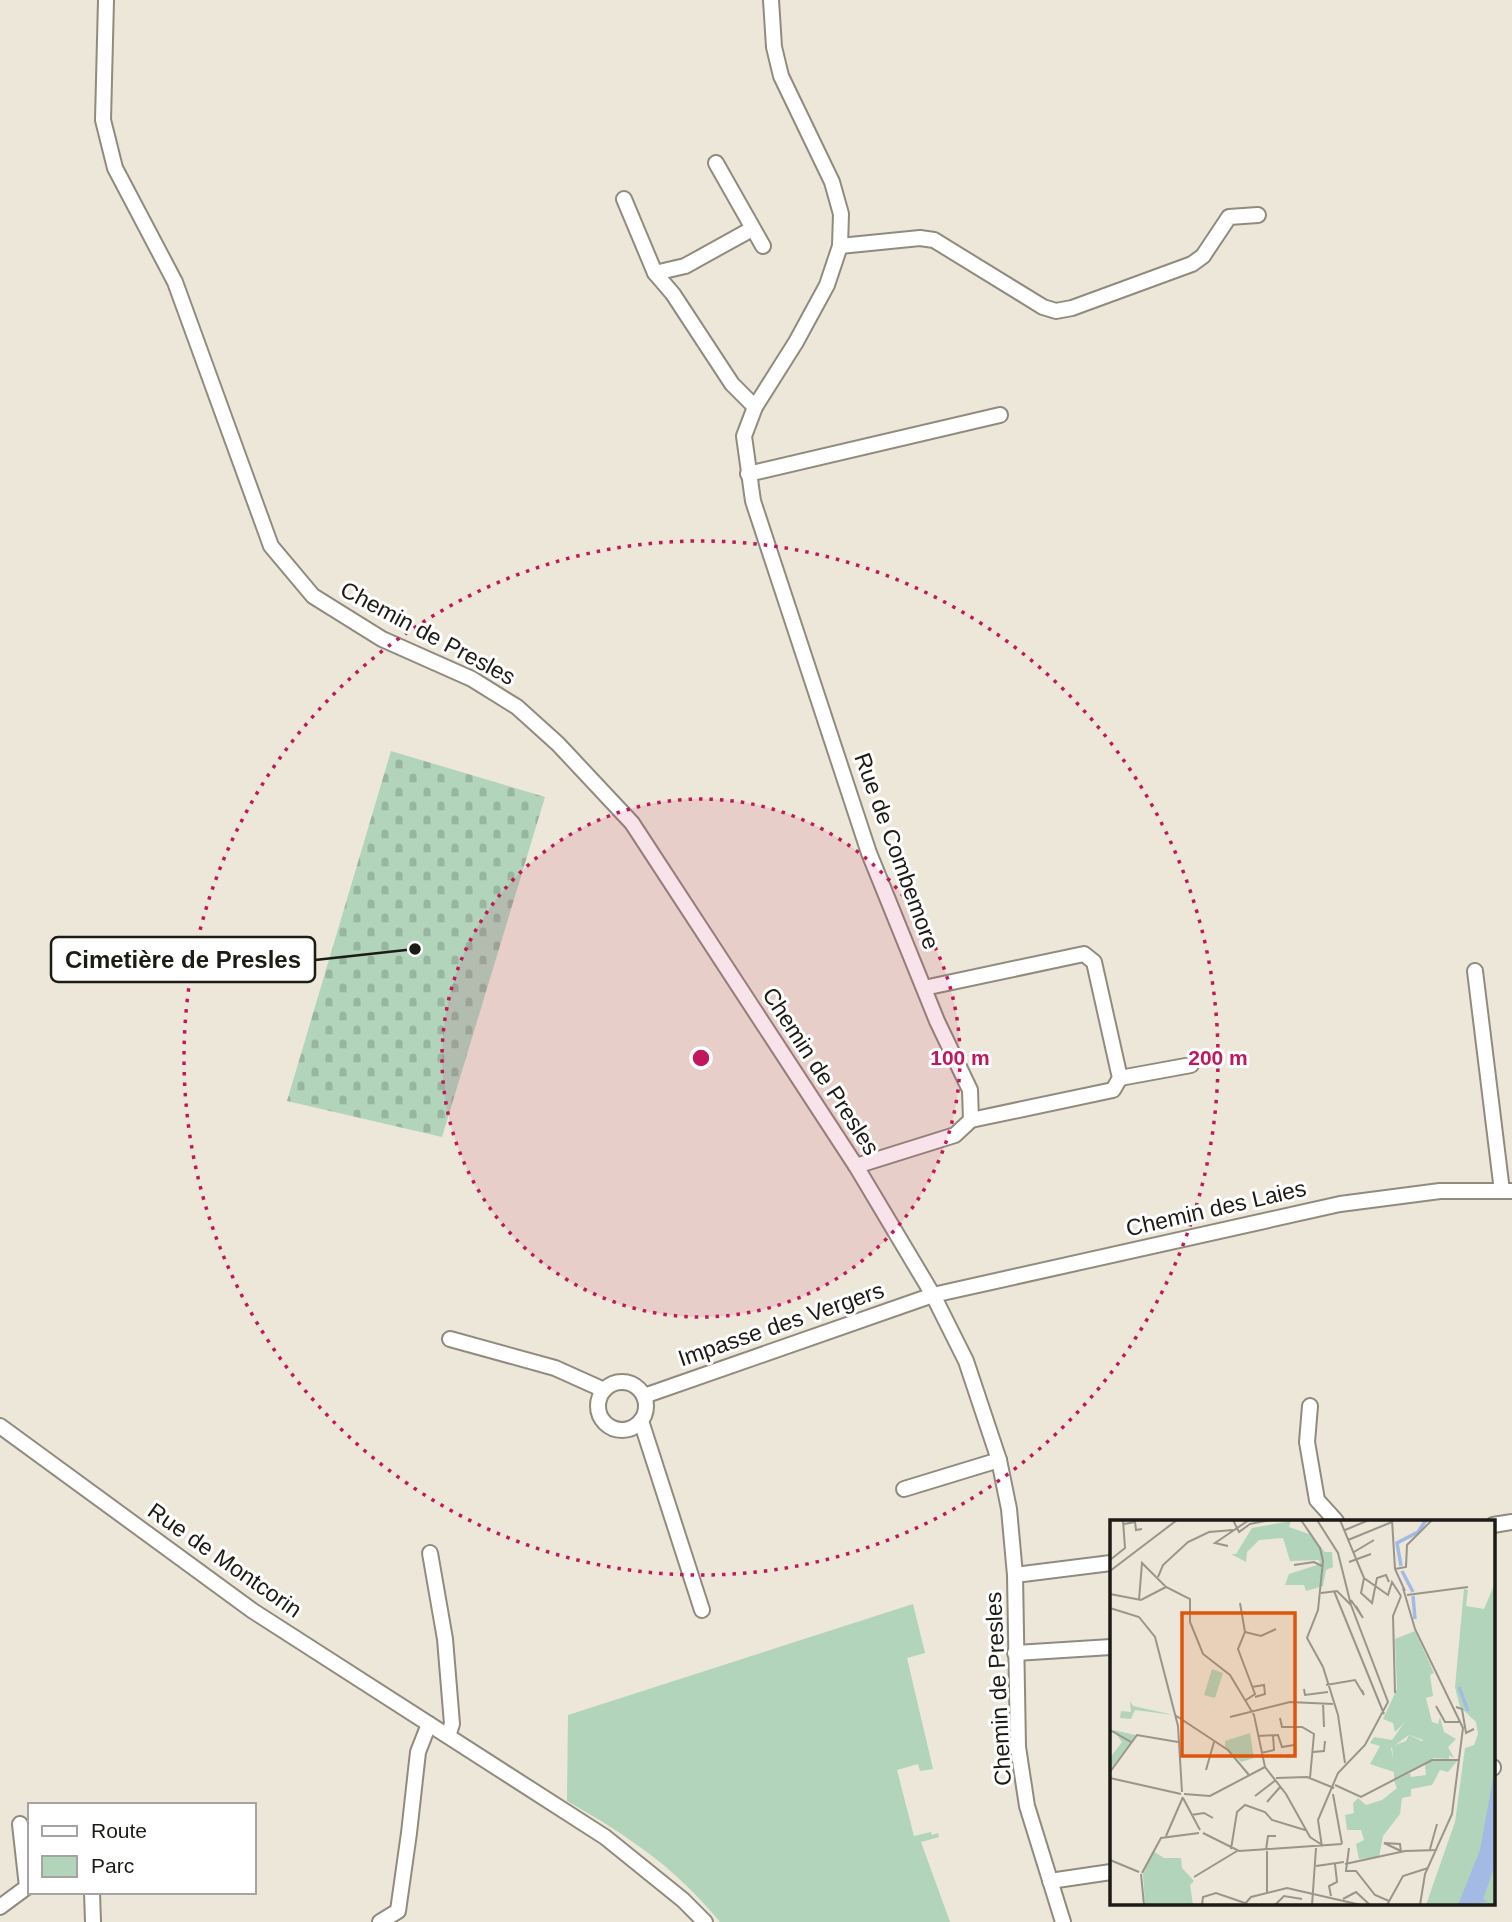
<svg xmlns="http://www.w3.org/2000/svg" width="1512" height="1922" viewBox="0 0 1512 1922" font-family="Arial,sans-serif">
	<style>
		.green { fill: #b1d4bb }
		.cemetery { fill: url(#cemetery-stones) }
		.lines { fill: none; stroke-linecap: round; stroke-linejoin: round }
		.street-casing { stroke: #908b7e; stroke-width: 18 }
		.street { stroke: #fff; stroke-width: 14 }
		.ring { fill: none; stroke: #c2185b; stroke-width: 3.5; stroke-dasharray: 3.5 7 }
		.labels { text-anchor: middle; stroke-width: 6; stroke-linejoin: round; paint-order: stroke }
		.street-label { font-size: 23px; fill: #1d1b16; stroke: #fff }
		.inset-river { fill: none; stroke: #a2bae4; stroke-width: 3.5 }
		.inset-road { fill: none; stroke: #99958a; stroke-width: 2 }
		.view { fill: #de560c; fill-opacity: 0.15; stroke: #de560c; stroke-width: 3.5 }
		.inset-edge { fill: none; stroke: #1d1b16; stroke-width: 3.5 }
		.centre { fill: #c2185b; stroke: #fff; stroke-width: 3.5 }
		.ring-label { font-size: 21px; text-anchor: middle; font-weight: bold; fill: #c2185b; stroke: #fff; stroke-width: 6; stroke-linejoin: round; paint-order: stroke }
		.leader { fill: none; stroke: #1d1b16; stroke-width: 2.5 }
		.callout-dot { fill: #1d1b16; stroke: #fff; stroke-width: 2.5 }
		.callout { fill: #fff; stroke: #1d1b16; stroke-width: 2.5 }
		.callout-label { font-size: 24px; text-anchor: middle; font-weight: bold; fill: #1d1b16 }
	</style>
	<defs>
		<pattern id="cemetery-stones" width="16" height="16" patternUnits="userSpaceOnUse" patternTransform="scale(1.75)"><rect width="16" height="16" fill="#b1d4bb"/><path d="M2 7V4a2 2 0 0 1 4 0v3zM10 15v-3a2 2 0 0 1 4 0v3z" fill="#98b5a0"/></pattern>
	</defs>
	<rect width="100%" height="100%" fill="#ece7d8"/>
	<!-- green -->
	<path class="green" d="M 913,1604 L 925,1653 L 907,1658 L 933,1769 L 920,1771 L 918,1764 L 897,1770 L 914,1836 L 931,1832 L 932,1835 L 938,1833 L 939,1837 L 921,1842 L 950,1922 L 720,1922 C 674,1866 628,1836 567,1801 L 568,1715 Z"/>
	<!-- cemetery -->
	<polygon class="cemetery" points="391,751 545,797 442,1137 287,1101"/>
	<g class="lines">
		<defs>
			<g id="street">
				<polyline points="106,0 103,120 115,168 175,282 271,546 313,596 382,639 472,679 517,707 558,744 632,823 856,1166 933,1295 966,1361 999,1460 1009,1509 1015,1575 1018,1747 1027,1806 1063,1922"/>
				<polyline points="771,0 774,47 781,76 832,182 841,214 840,246 827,285 796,342 755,407 744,436 753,501 869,853 937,1021 970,1090 971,1120 955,1135 856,1166"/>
				<polyline points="716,163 763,246"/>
				<polyline points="624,199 655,273 673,294 732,384 755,407"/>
				<polyline points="840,246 920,238 934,240 1043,307 1056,311 1072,308 1192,264 1203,256 1229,217 1258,215"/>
				<polyline points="655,273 685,266 752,229"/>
				<polyline points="748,474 1000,415"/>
				<polyline points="1475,971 1502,1191"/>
				<polyline points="924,988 1084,954 1094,962 1120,1078 1113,1090 971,1120"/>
				<polyline points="1120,1078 1191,1065"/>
				<polyline points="450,1339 555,1368 604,1390"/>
				<circle cx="622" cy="1406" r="24"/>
				<polyline points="644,1396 933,1295 1340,1204 1440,1191 1512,1191"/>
				<polyline points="1310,1406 1307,1442 1317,1500 1336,1521"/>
				<polyline points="641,1421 702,1610"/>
				<polyline points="0,1426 253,1611 605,1837 683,1900 705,1922"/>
				<polyline points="904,1489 999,1460"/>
				<polyline points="1493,1525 1512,1522"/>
				<polyline points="430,1553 445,1639 452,1724 448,1736"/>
				<polyline points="1015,1575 1111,1563"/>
				<polyline points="1015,1653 1111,1647"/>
				<polyline points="1493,1768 1493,1767"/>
				<polyline points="1050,1881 1111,1872"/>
				<polyline points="92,1892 93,1922"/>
				<polyline points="0,1907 27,1887 20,1824"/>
				<polyline points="380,1922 398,1911 409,1833 418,1752 429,1724"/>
			</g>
		</defs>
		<!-- street casing -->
		<use href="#street" class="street-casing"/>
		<!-- street -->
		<use href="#street" class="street"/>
	</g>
	<!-- distance rings -->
	<circle cx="701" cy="1058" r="259" fill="#c2185b" fill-opacity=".12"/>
	<g class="ring">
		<circle cx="701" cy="1058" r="259"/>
		<circle cx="701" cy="1058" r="517"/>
	</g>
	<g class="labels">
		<!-- street labels -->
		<g class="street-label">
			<text transform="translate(428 633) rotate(28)" y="8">Chemin de Presles</text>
			<text transform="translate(897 851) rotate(70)" y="8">Rue de Combemore</text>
			<text transform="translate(821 1071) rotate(57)" y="8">Chemin de Presles</text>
			<text transform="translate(1216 1208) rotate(-13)" y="8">Chemin des Laies</text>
			<text transform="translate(781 1324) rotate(-19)" y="8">Impasse des Vergers</text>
			<text transform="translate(225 1560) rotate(35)" y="8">Rue de Montcorin</text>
			<text transform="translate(998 1689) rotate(-93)" y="8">Chemin de Presles</text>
		</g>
	</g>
	<!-- overview -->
	<g transform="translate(1110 1520)">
		<rect width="385" height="385" fill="#ece7d8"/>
		<path d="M 294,185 L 303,185 L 308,197 L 325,213 L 328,227 L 339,233 L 339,239 L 324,238 L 284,260 L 284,252 L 260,244 L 270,226 L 260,223 L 264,217 L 282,220 L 294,203 ZM 299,215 L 313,220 L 311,224 L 304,223 L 283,238 L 281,228 ZM 3,210 L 26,215 L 0,250 L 0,238 L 12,222 ZM 140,213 L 144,238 L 131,242 L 115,227 L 115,221 Z" fill="#b1d4bb" fill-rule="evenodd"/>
		<path d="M 181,1 L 179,7 L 199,14 L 215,32 L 222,32 L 223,47 L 216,50 L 213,66 L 196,71 L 194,65 L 175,65 L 179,54 L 210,44 L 209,40 L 180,41 L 173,18 L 149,20 L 137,32 L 136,42 L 121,34 L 126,34 L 142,8 ZM 305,111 L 324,153 L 320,155 L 323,176 L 316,178 L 322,202 L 328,204 L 330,197 L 334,212 L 346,219 L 338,227 L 344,238 L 322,227 L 325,213 L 306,207 L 303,185 L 294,186 L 294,203 L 285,212 L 283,203 L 273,199 L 287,169 L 285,119 ZM 20,181 L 23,186 L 64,195 L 25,190 L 21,199 L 10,198 L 11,191 L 21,192 ZM 299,215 L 320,225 L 314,229 L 304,223 L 297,237 L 283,238 L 282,226 L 296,221 ZM 322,240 L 348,240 L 338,252 L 330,250 L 322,265 L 301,269 L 301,276 L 292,278 L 290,294 L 273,316 L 269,337 L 249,339 L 246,324 L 254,320 L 251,310 L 237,310 L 236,302 L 235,295 L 244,293 L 243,283 L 248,278 L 256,285 L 272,280 L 287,268 L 284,261 L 300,253 L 301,257 L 316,255 L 315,244 Z" fill="#b1d4bb"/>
		<path d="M 102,149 L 113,153 L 105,178 L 94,175 Z" fill="#b1d4bb"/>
		<path d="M 385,63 L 385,385 L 316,385 L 345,302 L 355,228 L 364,225 L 368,214 L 366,202 L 350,187 L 345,167 L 354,69 L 358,70 L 356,86 L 374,89 ZM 43,331 L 54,338 L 71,338 L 72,348 L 84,361 L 80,365 L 83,385 L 35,385 L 33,354 Z" fill="#b1d4bb"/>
		<path d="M 385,247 L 385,345 L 373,379 L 378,382 L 348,385 L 370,330 Z" fill="#a2bae4"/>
		<path class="inset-river" d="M 291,46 L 287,23 L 308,12 L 316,0M 292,51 L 303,72M 303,76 L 305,99M 349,167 L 358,191"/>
		<path class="inset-road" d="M 123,0 L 129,12 L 140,4 L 160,0M 191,0 L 210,28 L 213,41 L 208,90 L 197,118 L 213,147 L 228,195 L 235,243M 207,0 L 228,33 L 241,85 L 278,182 L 255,225 L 228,253 L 208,300 L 212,327M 230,0 L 254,58 L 278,75 L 282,62 L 291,76M 282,0 L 285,49 L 295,71M 14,4 L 25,2 L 26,10 L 32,9M 235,10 L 259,0M 238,20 L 282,2M 118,26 L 105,23 L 139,0M 244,32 L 264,20M 0,40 L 15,28 L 13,0M 239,42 L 261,34M 184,45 L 204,42 L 212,46M 285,49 L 296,47 L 297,25 L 322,0M 0,51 L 67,0M 48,57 L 53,45 L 78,22 L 99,12 L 123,10M 254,58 L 251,73 L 262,83 L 267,58 L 276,55 L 279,62M 293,68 L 305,109 L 353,208 L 342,294 L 315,354 L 310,385M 224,71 L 274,194M 211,73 L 227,71 L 241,85M 0,74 L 31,80 L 56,67M 297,75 L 358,67M 29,80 L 32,43 L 56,67 L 80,79 L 80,102 L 93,134 L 120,155 L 144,195 L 155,247M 241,80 L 253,98 L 246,86M 130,83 L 135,112 L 128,129 L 145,174 L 136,180M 0,88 L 29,97 L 45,117 L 68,206 L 72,272M 135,112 L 151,116 L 166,109M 216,165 L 245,160 L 254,175 L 252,170M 142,167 L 154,165 L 155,174 L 145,177M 194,169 L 195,175 L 218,172M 285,173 L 283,96 L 291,76M 213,183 L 214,207M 326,186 L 335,202 L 349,202M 346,187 L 352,189 L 356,213 L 364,209M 65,195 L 118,230 L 139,255M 120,197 L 180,182 L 223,184M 170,198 L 172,207 L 192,207 L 204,214 L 200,258M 0,210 L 21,222M 148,216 L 168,215 L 172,227 L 184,225M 203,232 L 214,231 L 215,221M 151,233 L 164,230 L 163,215M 155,247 L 176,274 L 200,317 L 212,325M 96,250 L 104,222M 0,252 L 27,215 L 68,222M 0,258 L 71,274M 166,258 L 197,257 L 224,268M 225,265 L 251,277 L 322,240 L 349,240M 74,274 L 100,276 L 155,247M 223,274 L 232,324M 145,276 L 166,260M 73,278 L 90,310M 157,282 L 171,266M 81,295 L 94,293 L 103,298M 93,313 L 129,331 L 232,324M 56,316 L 73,277M 239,328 L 236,351 L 246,351 L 265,375 L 279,381M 121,329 L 127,292 L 135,285 L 155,292 L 162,300 L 195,310M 320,329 L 327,304M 156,330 L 158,316 L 166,316M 291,331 L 274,323 L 290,324 L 291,332M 0,340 L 29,352M 235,344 L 295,331 L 327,330M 206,346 L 234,342M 32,353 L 51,318 L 89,313M 31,354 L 34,385M 84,357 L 127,331M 157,374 L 157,331M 221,376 L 219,366 L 227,362 L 225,344M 233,379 L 246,372 L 260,385M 92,385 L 93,377 L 106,373 L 135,383M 134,385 L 141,377 L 177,368 L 251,385M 165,385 L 174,376 L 192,379M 202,385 L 206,328M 277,385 L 293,356 L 318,348"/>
		<path class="view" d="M 72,93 L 185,93 L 185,236 L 72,236 Z"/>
		<rect width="385" height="385" class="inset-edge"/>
	</g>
	<circle cx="701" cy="1058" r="10" class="centre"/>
	<g class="ring-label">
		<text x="960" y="1065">100 m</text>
		<text x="1218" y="1065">200 m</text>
	</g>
	<!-- callouts -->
	<path class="leader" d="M415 949L315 960"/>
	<circle class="callout-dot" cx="415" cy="949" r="7"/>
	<rect class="callout" x="51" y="937" width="264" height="45" rx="7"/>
	<g class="callout-label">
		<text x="183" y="968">Cimetière de Presles</text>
	</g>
	<!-- legend -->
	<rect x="28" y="1803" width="228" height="91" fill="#ffffff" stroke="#a5a4a2" stroke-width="2"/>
	<rect x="42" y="1826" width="35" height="10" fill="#ffffff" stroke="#a5a4a2" stroke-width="2"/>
	<text x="91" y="1838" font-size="21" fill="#1d1b16">Route</text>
	<rect x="42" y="1856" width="35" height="21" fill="#b1d4bb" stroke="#a5a4a2" stroke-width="2"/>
	<text x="91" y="1873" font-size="21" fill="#1d1b16">Parc</text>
</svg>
